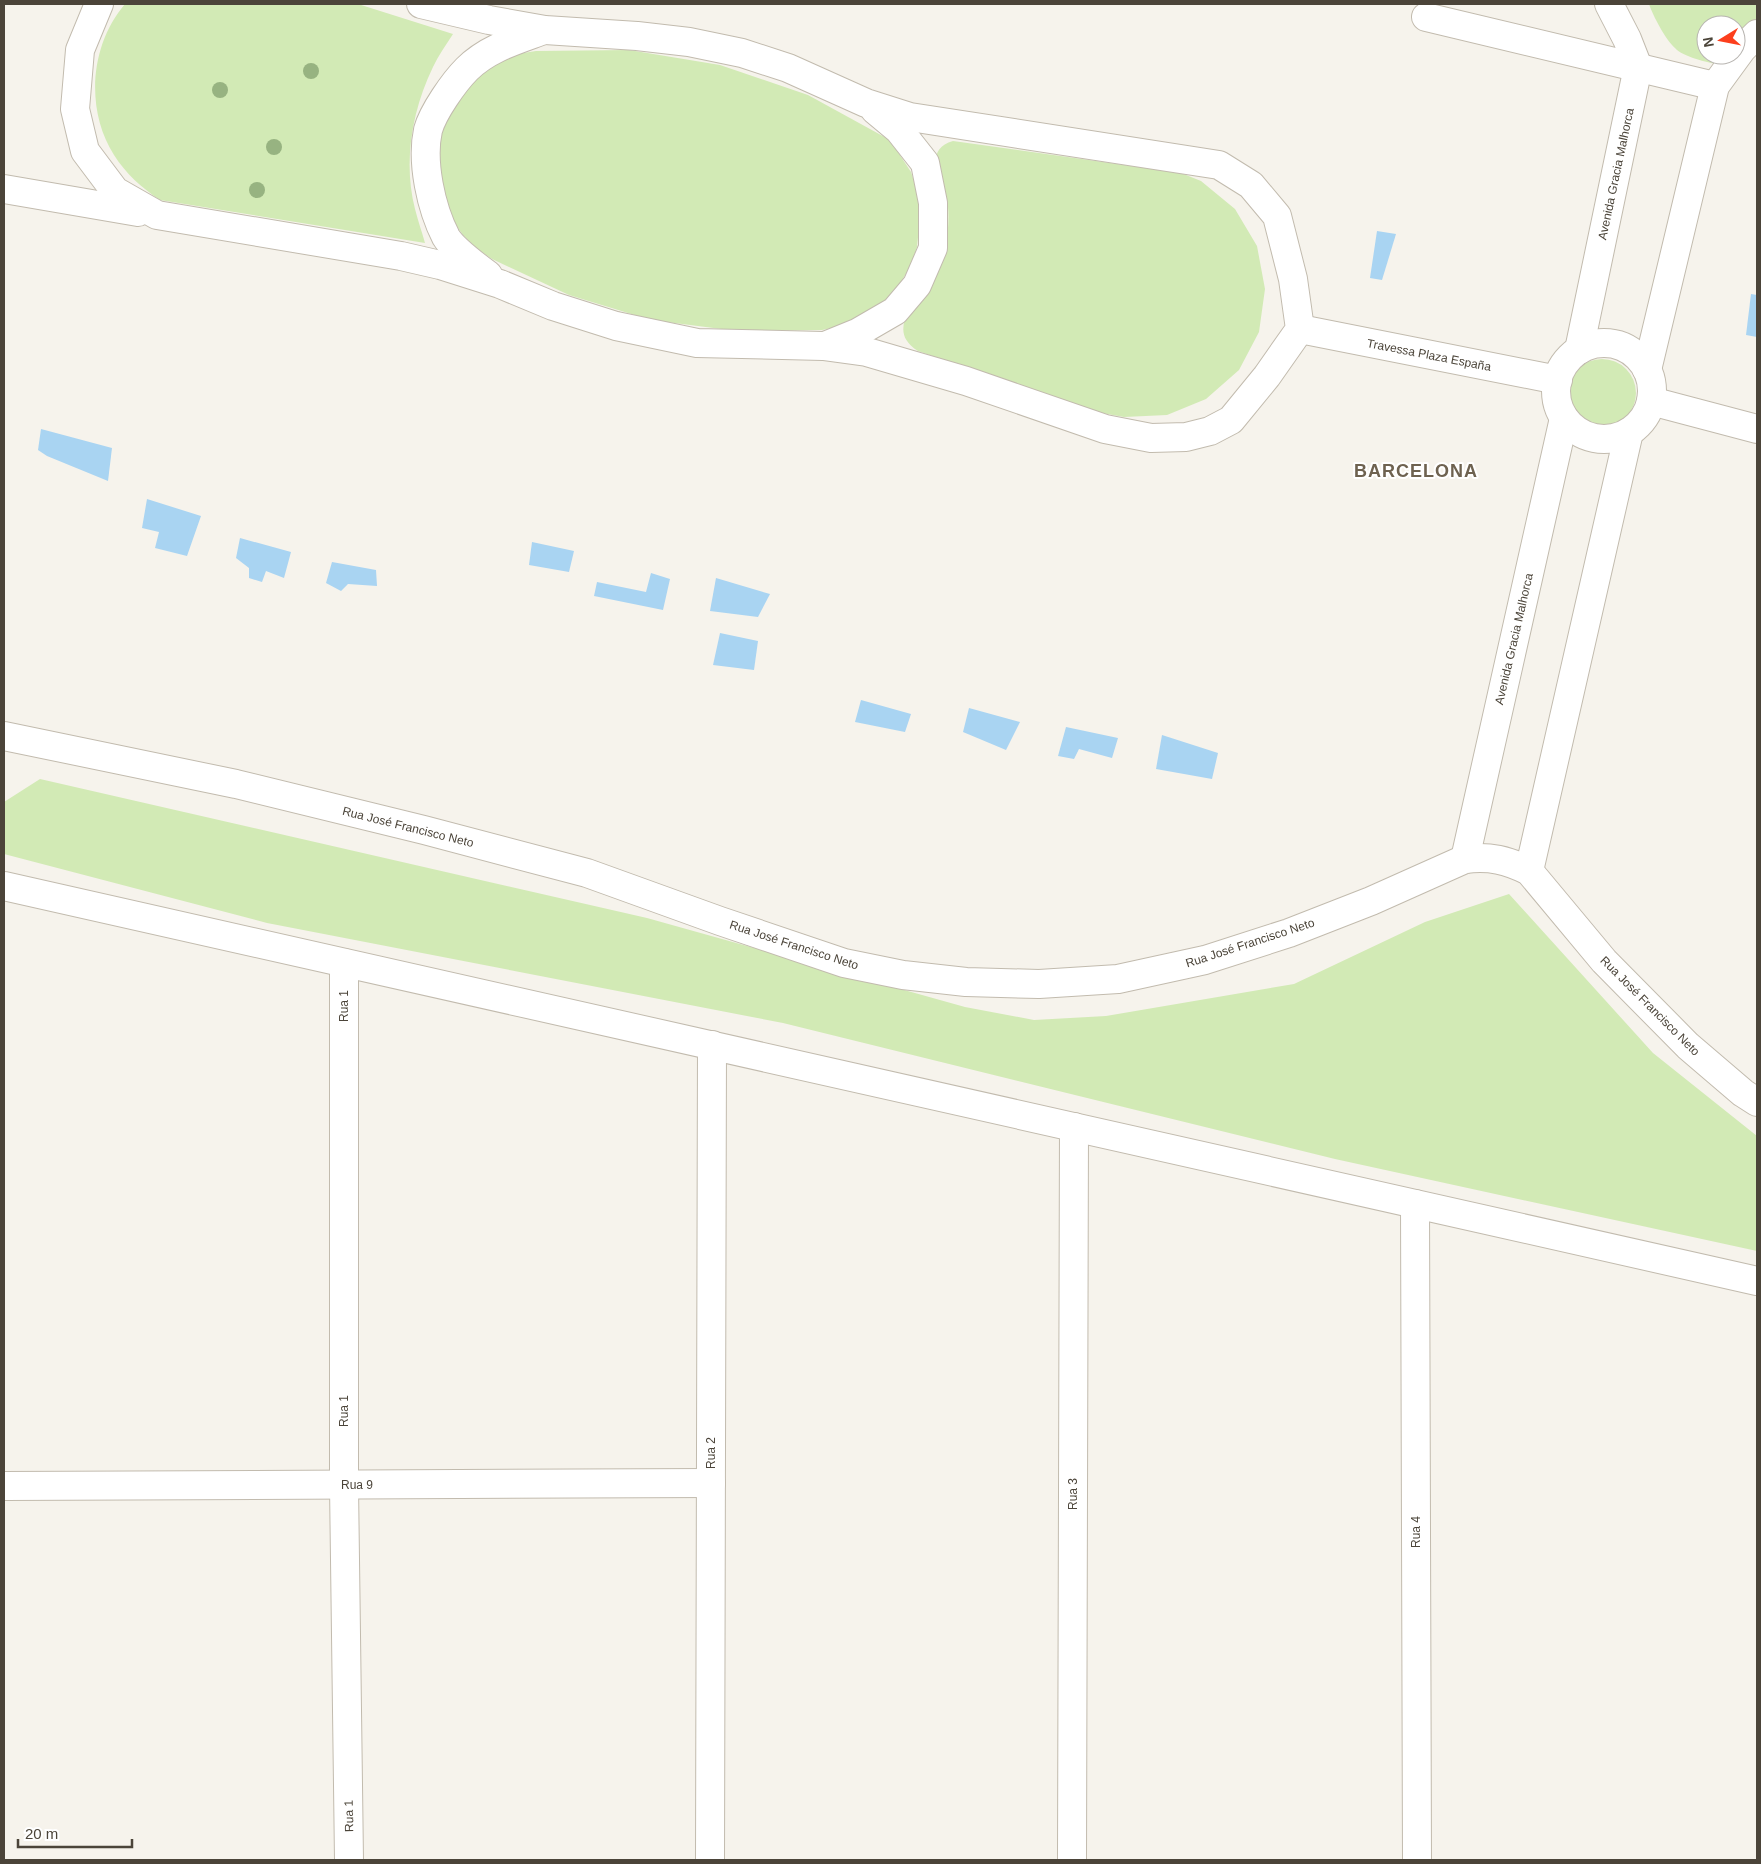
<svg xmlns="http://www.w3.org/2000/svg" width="1761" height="1864" viewBox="0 0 1761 1864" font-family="Helvetica,sans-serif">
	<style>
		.green { fill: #d2eab5; fill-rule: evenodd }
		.water { fill: #a9d4f2 }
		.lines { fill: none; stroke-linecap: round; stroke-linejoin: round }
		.minor-casing { stroke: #c2bbae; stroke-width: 30 }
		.minor { stroke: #fff; stroke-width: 28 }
		.tree { fill: #97b381 }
		.labels { text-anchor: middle; stroke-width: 4; stroke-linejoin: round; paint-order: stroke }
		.street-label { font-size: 12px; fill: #4b4439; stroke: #fff }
		.district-label { font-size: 18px; font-weight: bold; letter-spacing: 1px; fill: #6e6250; stroke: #fff }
	</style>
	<rect width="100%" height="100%" fill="#f6f3ec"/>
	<!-- green -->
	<g class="green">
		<path d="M 125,4 L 358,4 L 453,34 C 446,45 438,56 433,67 C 412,110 403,162 415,209 C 418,221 422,232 425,243 L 160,200 C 142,188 126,174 114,155 C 85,109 90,45 125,4 Z"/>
		<path d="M 1649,4 L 1757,4 L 1757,34 L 1737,56 L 1719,65 C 1707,62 1683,57 1675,48 C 1666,40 1653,16 1649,4 ZM 1706,25 L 1736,25 L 1736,55 L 1706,55 Z"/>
		<polygon points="629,50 720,65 808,95 890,140 911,172 917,190 921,209 917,247 911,265 901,282 889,297 875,310 841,326 822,330 737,331 651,320 569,295 492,259 476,248 463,235 452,220 444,203 437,167 441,130 448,112 470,82 500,61 517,54 536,51"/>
		<path d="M 953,141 L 1181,173 L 1201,181 L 1235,209 L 1257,246 L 1265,289 L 1259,332 L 1239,370 L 1206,399 L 1167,415 L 1124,417 L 1102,413 L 918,351 C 892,334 906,316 918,295 C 924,284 931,273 937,262 C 940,257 945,251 946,245 C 948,234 949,218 948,207 C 945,185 919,151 953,141 Z"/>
		<circle cx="1602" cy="393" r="34"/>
		<polygon points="40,779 647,918 965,1007 1034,1020 1106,1016 1294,984 1425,922 1509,894 1653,1053 1757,1136 1757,1251 1335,1159 783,1023 267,923 4,854 4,802"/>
	</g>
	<!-- water -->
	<g class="water">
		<polygon points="1377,231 1396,234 1382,280 1370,278"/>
		<polygon points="1751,294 1757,295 1757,337 1746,335"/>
		<polygon points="41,429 112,448 108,481 47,456 38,450"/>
		<polygon points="147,499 201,516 187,556 155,548 159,532 142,528"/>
		<polygon points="240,538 291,552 284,578 266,571 262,582 249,578 249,568 236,558"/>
		<polygon points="532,542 574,551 569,572 529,565"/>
		<polygon points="332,562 376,570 377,586 348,584 341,591 326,583"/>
		<polygon points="651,573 670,579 663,610 594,596 597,582 646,592"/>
		<polygon points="716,578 770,594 758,617 710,611"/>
		<polygon points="720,633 758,641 754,670 713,665"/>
		<polygon points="861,700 911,714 905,732 855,722"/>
		<polygon points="969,708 1020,722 1006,750 963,732"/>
		<polygon points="1066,727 1118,738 1112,758 1079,749 1074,759 1058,756"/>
		<polygon points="1162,735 1218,753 1212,779 1156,769"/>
	</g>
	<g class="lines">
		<defs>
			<g id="minor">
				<polyline points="99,4 80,50 75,109 85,151 115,191 157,215 401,256 440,265 500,284 553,306 616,326 697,343 823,346 867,352 966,381 1105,429 1151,438 1186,437 1210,431 1231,420 1267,376 1300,329 1293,279 1277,216 1251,185 1219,165 910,117 866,103 788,68 742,53 689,42 637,36 545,30 489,20 421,4"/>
				<polyline points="1426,17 1715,86"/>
				<polyline points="4,189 138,212"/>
				<path d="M 488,275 C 476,266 453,249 446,237 C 431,208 421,162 428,130 C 433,112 454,82 467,69 C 488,48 517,40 544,30"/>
				<polyline points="1300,329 1558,380"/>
				<circle cx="1604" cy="391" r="48"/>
				<polyline points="825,346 857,333 895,311 917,285 933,248 933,203 925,163 899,130 875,110"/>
				<polyline points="1579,350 1638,67 1627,39 1609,4"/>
				<polyline points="1647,370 1715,86 1742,49 1757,34"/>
				<polyline points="1651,401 1757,429"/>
				<path d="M 4,736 L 236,784 L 424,830 L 587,873 L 720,921 L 844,963 L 903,975 L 966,982 L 1039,984 L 1118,979 L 1205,960 L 1289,933 L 1371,901 L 1465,859 C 1490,856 1507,860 1529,871 L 1604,961 L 1688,1046 L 1743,1093 L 1757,1102"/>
				<polyline points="1465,859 1564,418"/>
				<polyline points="1529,871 1629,432"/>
				<polyline points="4,886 1757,1281"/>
				<polyline points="344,963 344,1485 349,1860"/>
				<polyline points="1415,1204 1417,1860"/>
				<polyline points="4,1486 711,1483"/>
				<polyline points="710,1860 712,1045"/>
				<polyline points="1072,1860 1074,1127"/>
			</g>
		</defs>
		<!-- minor casing -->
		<use href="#minor" class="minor-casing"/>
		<!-- minor -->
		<use href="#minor" class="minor"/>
	</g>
	<!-- trees -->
	<g class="tree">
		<circle cx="311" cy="71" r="8"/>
		<circle cx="220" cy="90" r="8"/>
		<circle cx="274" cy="147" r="8"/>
		<circle cx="257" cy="190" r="8"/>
	</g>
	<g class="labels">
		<!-- street labels -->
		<g class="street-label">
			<text transform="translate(1616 174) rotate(-78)" y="4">Avenida Gracia Malhorca</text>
			<text transform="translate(1429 355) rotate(11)" y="4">Travessa Plaza España</text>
			<text transform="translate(1514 639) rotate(-77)" y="4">Avenida Gracia Malhorca</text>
			<text transform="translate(408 827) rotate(14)" y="4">Rua José Francisco Neto</text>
			<text transform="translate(1250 943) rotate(-18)" y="4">Rua José Francisco Neto</text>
			<text transform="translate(794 945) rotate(18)" y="4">Rua José Francisco Neto</text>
			<text transform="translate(344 1006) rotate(-90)" y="4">Rua 1</text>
			<text transform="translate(1650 1006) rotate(45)" y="4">Rua José Francisco Neto</text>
			<text transform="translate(344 1411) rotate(-90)" y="4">Rua 1</text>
			<text transform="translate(711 1453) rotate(-90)" y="4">Rua 2</text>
			<text x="357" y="1489">Rua 9</text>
			<text transform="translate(1073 1494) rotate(-90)" y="4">Rua 3</text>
			<text transform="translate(1416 1532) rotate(-90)" y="4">Rua 4</text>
			<text transform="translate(349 1816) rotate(-91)" y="4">Rua 1</text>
		</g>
		<!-- district labels -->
		<g class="district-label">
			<text x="1416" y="477">BARCELONA</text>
		</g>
	</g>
	<!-- border -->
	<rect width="1761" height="1864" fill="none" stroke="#4b4439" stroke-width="10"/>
	<!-- north arrow -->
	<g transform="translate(1721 40) rotate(260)"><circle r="24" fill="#ffffff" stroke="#b7b4b0"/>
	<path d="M0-4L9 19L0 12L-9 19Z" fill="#fc3f1d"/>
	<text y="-8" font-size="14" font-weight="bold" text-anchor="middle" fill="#4b4439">N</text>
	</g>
	<!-- scale -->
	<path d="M18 1839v8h114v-8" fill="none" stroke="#4b4439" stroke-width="2.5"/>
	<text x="25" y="1839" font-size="15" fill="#4b4439" stroke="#ffffff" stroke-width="4" paint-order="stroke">20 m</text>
</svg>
